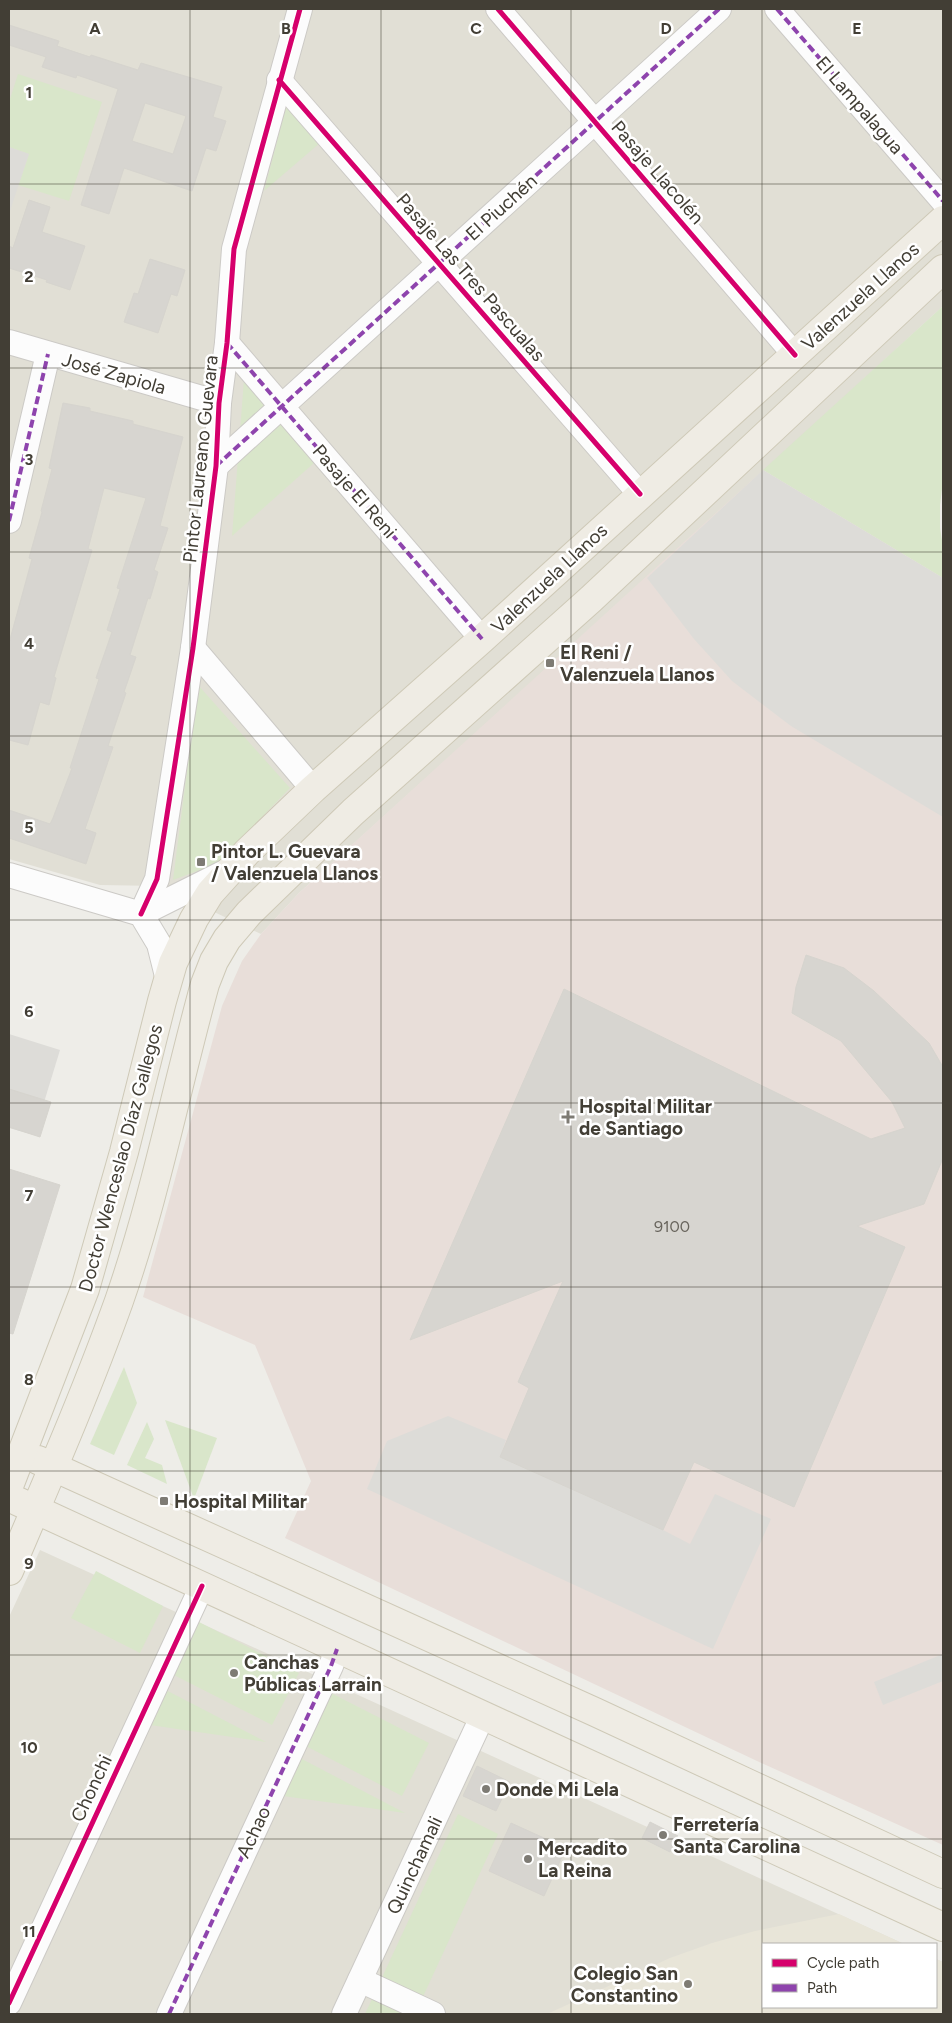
<svg xmlns="http://www.w3.org/2000/svg" width="952" height="2023" viewBox="0 0 952 2023" font-family="Figtree,sans-serif">
	<style>
		.residential { fill: #e1dfd5 }
		.education { fill: #e8e5d8 }
		.medical { fill: #e8ded9 }
		.green { fill: #d9e6ca }
		.parking { fill: #dddcd8 }
		.building { fill: #d7d5d0; stroke: #d6d4ce; fill-rule: evenodd }
		.lines { fill: none; stroke-linecap: round; stroke-linejoin: round }
		.minor-casing { stroke: #cccac6; stroke-width: 26 }
		.major-casing { stroke: #cec9b7; stroke-width: 30 }
		.minor { stroke: #fcfcfc; stroke-width: 24 }
		.major { stroke: #efece4; stroke-width: 28 }
		.quiet { stroke: #8e44ad; stroke-width: 4; stroke-dasharray: 8 4; stroke-linecap: butt }
		.cycleway-casing { stroke: #fff; stroke-width: 8 }
		.cycleway { stroke: #d6006c; stroke-width: 5 }
		.grid { fill: none; stroke: #423e35; stroke-width: 1; stroke-opacity: 0.55 }
		.poi-dot { fill: #7e7b74; stroke: #fff; stroke-width: 2 }
		.labels { text-anchor: middle; stroke-width: 5; stroke-linejoin: round; paint-order: stroke }
		.number-label { font-size: 16px; fill: #68645c }
		.street-label { font-size: 19px; fill: #423e35; stroke: #fff }
		.poi-label { font-size: 19px; font-weight: bold; fill: #423e35; stroke: #fff; text-anchor: start }
		.grid-label { font-size: 16px; text-anchor: middle; font-weight: bold; fill: #423e35; stroke: #fff; stroke-width: 5; stroke-linejoin: round; paint-order: stroke }
	</style>
	<rect width="100%" height="100%" fill="#eeede8"/>
	<!-- residential -->
	<g class="residential">
		<polygon points="9,9 943,9 943,306 647,578 299,893 261,934 159,886 100,885 9,859"/>
		<polygon points="40,1550 904,1944 763,1944 763,2007 936,2007 936,1959 943,1962 943,2014 9,2014 9,1617"/>
	</g>
	<!-- education -->
	<polygon class="education" points="839,1914 904,1944 763,1944 763,2007 936,2007 936,1959 943,1962 943,2014 547,2014 670,1958 712,1943 755,1931"/>
	<!-- medical -->
	<polygon class="medical" points="763,470 943,578 943,1845 757,1761 285,1538 311,1481 255,1345 143,1297 222,1006 242,961 261,934 299,893"/>
	<!-- green -->
	<g class="green">
		<polygon points="18,74 102,102 69,201 18,185 29,154 9,147 9,102"/>
		<polygon points="287,103 321,142 264,191"/>
		<polygon points="943,306 943,481 940,505 940,528 943,547 943,578 763,470"/>
		<polygon points="244,379 314,463 232,536"/>
		<polygon points="198,685 290,788 216,864 173,880"/>
		<polygon points="124,1367 137,1403 114,1455 90,1444"/>
		<polygon points="165,1420 217,1438 194,1499"/>
		<polygon points="147,1422 154,1439 145,1458 162,1465 167,1484 127,1465"/>
		<polygon points="96,1571 163,1606 140,1653 71,1618"/>
		<polygon points="195,1620 299,1673 272,1725 168,1672"/>
		<polygon points="160,1687 266,1742 143,1724"/>
		<polygon points="329,1692 429,1743 402,1796 302,1744"/>
		<polygon points="300,1758 405,1813 283,1796"/>
		<polygon points="458,1814 498,1834 415,2014 365,2014"/>
	</g>
	<!-- parking -->
	<g class="parking">
		<polygon points="9,147 29,154 9,214"/>
		<polygon points="763,470 943,578 943,817 791,726 732,681 694,639 647,578"/>
		<polygon points="9,1034 60,1050 34,1135 9,1128"/>
		<polygon points="448,1416 506,1440 500,1457 663,1530 690,1544 715,1494 771,1519 713,1649 367,1489 387,1441"/>
		<polygon points="943,1654 943,1681 883,1705 874,1682"/>
	</g>
	<!-- building -->
	<g class="building">
		<path d="M 9,25 L 59,41 L 57,46 L 90,57 L 91,55 L 138,70 L 141,63 L 222,87 L 213,117 L 226,121 L 216,151 L 206,148 L 192,191 L 124,168 L 109,214 L 81,205 L 118,89 L 77,75 L 76,78 L 42,67 L 46,57 L 9,45 ZM 145,103 L 186,116 L 173,154 L 132,141 Z"/>
		<polygon points="29,200 50,207 42,232 85,246 70,290 46,282 47,280 9,268 9,246 13,248"/>
		<polygon points="150,259 185,270 177,296 171,294 158,333 124,322 134,293 138,294"/>
		<polygon points="63,403 90,408 90,411 133,421 133,424 183,437 160,526 168,528 154,570 158,572 150,599 148,598 130,655 136,657 124,692 126,693 108,746 113,747 85,829 96,833 86,864 9,838 9,810 50,824 53,818 72,768 70,768 99,679 96,678 112,632 107,630 120,589 117,588 146,498 104,488 88,549 92,550 54,677 56,678 49,705 40,702 28,745 9,740 9,643 32,559 29,558 42,512 41,511 52,469 49,468"/>
		<polygon points="806,955 844,968 874,991 929,1043 943,1067 943,1158 924,1204 857,1226 905,1247 794,1507 694,1462 663,1530 500,1457 529,1388 518,1382 563,1281 410,1340 564,989 871,1139 905,1128 892,1102 841,1041 792,1013 796,987"/>
		<polygon points="9,1089 51,1102 40,1137 9,1127"/>
		<polygon points="9,1169 60,1185 13,1334 9,1333"/>
		<polygon points="477,1766 510,1782 496,1811 463,1796"/>
		<polygon points="650,1822 678,1836 670,1852 642,1838"/>
		<polygon points="511,1823 566,1848 544,1896 489,1871"/>
	</g>
	<g class="lines">
		<defs>
			<g id="minor">
				<polyline points="498,9 795,355"/>
				<polyline points="777,9 943,201"/>
				<polyline points="279,80 640,494"/>
				<polyline points="9,342 219,403"/>
				<polyline points="227,343 482,639"/>
				<polyline points="216,466 719,9"/>
				<polyline points="9,521 48,354"/>
				<polyline points="193,648 313,789"/>
				<polyline points="9,875 141,914 159,944 168,980"/>
				<polyline points="141,914 157,879 193,648 216,466 219,403 227,343 234,249 300,9"/>
				<polyline points="141,914 229,870"/>
				<polyline points="360,1980 433,2014"/>
				<polyline points="9,2003 202,1586"/>
				<polyline points="169,2014 331,1666 337,1649"/>
				<polyline points="344,2014 483,1715"/>
			</g>
			<g id="major">
				<polyline points="38,1460 595,1712 943,1874"/>
				<polyline points="9,1486 85,1289 124,1152 162,1001 173,963 194,919 210,893 247,852 313,789 482,639 943,220"/>
				<polyline points="17,1501 943,1927"/>
				<path d="M 9,1571 C 47,1482 86,1393 119,1301 C 155,1198 176,1089 205,984 L 214,961 L 227,939 L 249,913 L 353,812 L 591,599 L 943,269"/>
			</g>
		</defs>
		<!-- minor casing -->
		<use href="#minor" class="minor-casing"/>
		<!-- major casing -->
		<use href="#major" class="major-casing"/>
		<!-- minor -->
		<use href="#minor" class="minor"/>
		<!-- major -->
		<use href="#major" class="major"/>
		<!-- quiet -->
		<g class="quiet">
			<polyline points="777,9 943,201"/>
			<polyline points="227,343 482,639"/>
			<polyline points="216,466 719,9"/>
			<polyline points="9,521 48,354"/>
			<polyline points="169,2014 331,1666 337,1649"/>
		</g>
		<defs>
			<g id="cycleway">
				<polyline points="498,9 795,355"/>
				<polyline points="279,80 640,494"/>
				<polyline points="141,914 157,879 193,648 216,466 219,403 227,343 234,249 300,9"/>
				<polyline points="9,2003 202,1586"/>
			</g>
		</defs>
		<!-- cycleway casing -->
		<use href="#cycleway" class="cycleway-casing"/>
		<!-- cycleway -->
		<use href="#cycleway" class="cycleway"/>
	</g>
	<!-- grid -->
	<path class="grid" d="M 190,9 L 190,2014M 381,9 L 381,2014M 571,9 L 571,2014M 762,9 L 762,2014M 9,184 L 943,184M 9,368 L 943,368M 9,552 L 943,552M 9,736 L 943,736M 9,920 L 943,920M 9,1103 L 943,1103M 9,1287 L 943,1287M 9,1471 L 943,1471M 9,1655 L 943,1655M 9,1839 L 943,1839"/>
	<!-- markers -->
	<g class="poi-dot">
		<rect x="545" y="658" width="10" height="10" rx="2.5"/>
		<rect x="196" y="857" width="10" height="10" rx="2.5"/>
		<path d="M565.5 1109.5h5v5h5v5h-5v5h-5v-5h-5v-5h5z"/>
		<rect x="159" y="1496" width="10" height="10" rx="2.5"/>
		<circle cx="234" cy="1673" r="5"/>
		<circle cx="486" cy="1789" r="5"/>
		<circle cx="663" cy="1835" r="5"/>
		<circle cx="528" cy="1859" r="5"/>
		<circle cx="688" cy="1984" r="5"/>
	</g>
	<g class="labels">
		<!-- number labels -->
		<g class="number-label">
			<text x="672" y="1232">9100</text>
		</g>
		<!-- street labels -->
		<g class="street-label">
			<text transform="translate(860 105) rotate(49)" y="7">El Lampalagua</text>
			<text transform="translate(658 172) rotate(49)" y="7">Pasaje Llacolén</text>
			<text transform="translate(501 207) rotate(-42)" y="7">El Piuchén</text>
			<text transform="translate(471 277) rotate(49)" y="7">Pasaje Las Tres Pascualas</text>
			<text transform="translate(860 296) rotate(-42)" y="7">Valenzuela Llanos</text>
			<text transform="translate(114 373) rotate(16)" y="7">José Zapiola</text>
			<text transform="translate(200 459) rotate(-84)" y="7">Pintor Laureano Guevara</text>
			<text transform="translate(355 491) rotate(49)" y="7">Pasaje El Reni</text>
			<text transform="translate(549 578) rotate(-43)" y="7">Valenzuela Llanos</text>
			<text transform="translate(120 1158) rotate(-75)" y="7">Doctor Wenceslao Díaz Gallegos</text>
			<text transform="translate(91 1788) rotate(-65)" y="7">Chonchi</text>
			<text transform="translate(253 1832) rotate(-65)" y="7">Achao</text>
			<text transform="translate(414 1865) rotate(-65)" y="7">Quinchamali</text>
		</g>
		<!-- poi labels -->
		<g class="poi-label">
			<text x="560" y="659">El Reni /<tspan x="560" dy="22">Valenzuela Llanos</tspan></text>
			<text x="211" y="858">Pintor L. Guevara<tspan x="211" dy="22">/ Valenzuela Llanos</tspan></text>
			<text x="579" y="1113">Hospital Militar<tspan x="579" dy="22">de Santiago</tspan></text>
			<text x="174" y="1508">Hospital Militar</text>
			<text x="244" y="1669">Canchas<tspan x="244" dy="22">Públicas Larrain</tspan></text>
			<text x="496" y="1796">Donde Mi Lela</text>
			<text x="673" y="1831">Ferretería<tspan x="673" dy="22">Santa Carolina</tspan></text>
			<text x="538" y="1855">Mercadito<tspan x="538" dy="22">La Reina</tspan></text>
			<text x="678" y="1980" text-anchor="end">Colegio San<tspan x="678" dy="22">Constantino</tspan></text>
		</g>
	</g>
	<g class="grid-label">
		<text x="95" y="34">A</text>
		<text x="286" y="34">B</text>
		<text x="476" y="34">C</text>
		<text x="666" y="34">D</text>
		<text x="857" y="34">E</text>
		<text x="29" y="98">1</text>
		<text x="29" y="282">2</text>
		<text x="29" y="465">3</text>
		<text x="29" y="649">4</text>
		<text x="29" y="833">5</text>
		<text x="29" y="1017">6</text>
		<text x="29" y="1201">7</text>
		<text x="29" y="1385">8</text>
		<text x="29" y="1569">9</text>
		<text x="29" y="1753">10</text>
		<text x="29" y="1937">11</text>
	</g>
	<!-- border -->
	<rect width="952" height="2023" fill="none" stroke="#423e35" stroke-width="20"/>
	<!-- legend -->
	<rect x="762" y="1943" width="175" height="65" fill="#ffffff" stroke="#b3b2ae"/>
	<rect x="772" y="1959" width="25" height="8" fill="#d6006c" stroke="#b3b2ae"/>
	<text x="807" y="1968" font-size="15" fill="#423e35">Cycle path</text>
	<rect x="772" y="1984" width="25" height="8" fill="#8e44ad" stroke="#b3b2ae"/>
	<text x="807" y="1993" font-size="15" fill="#423e35">Path</text>
</svg>
